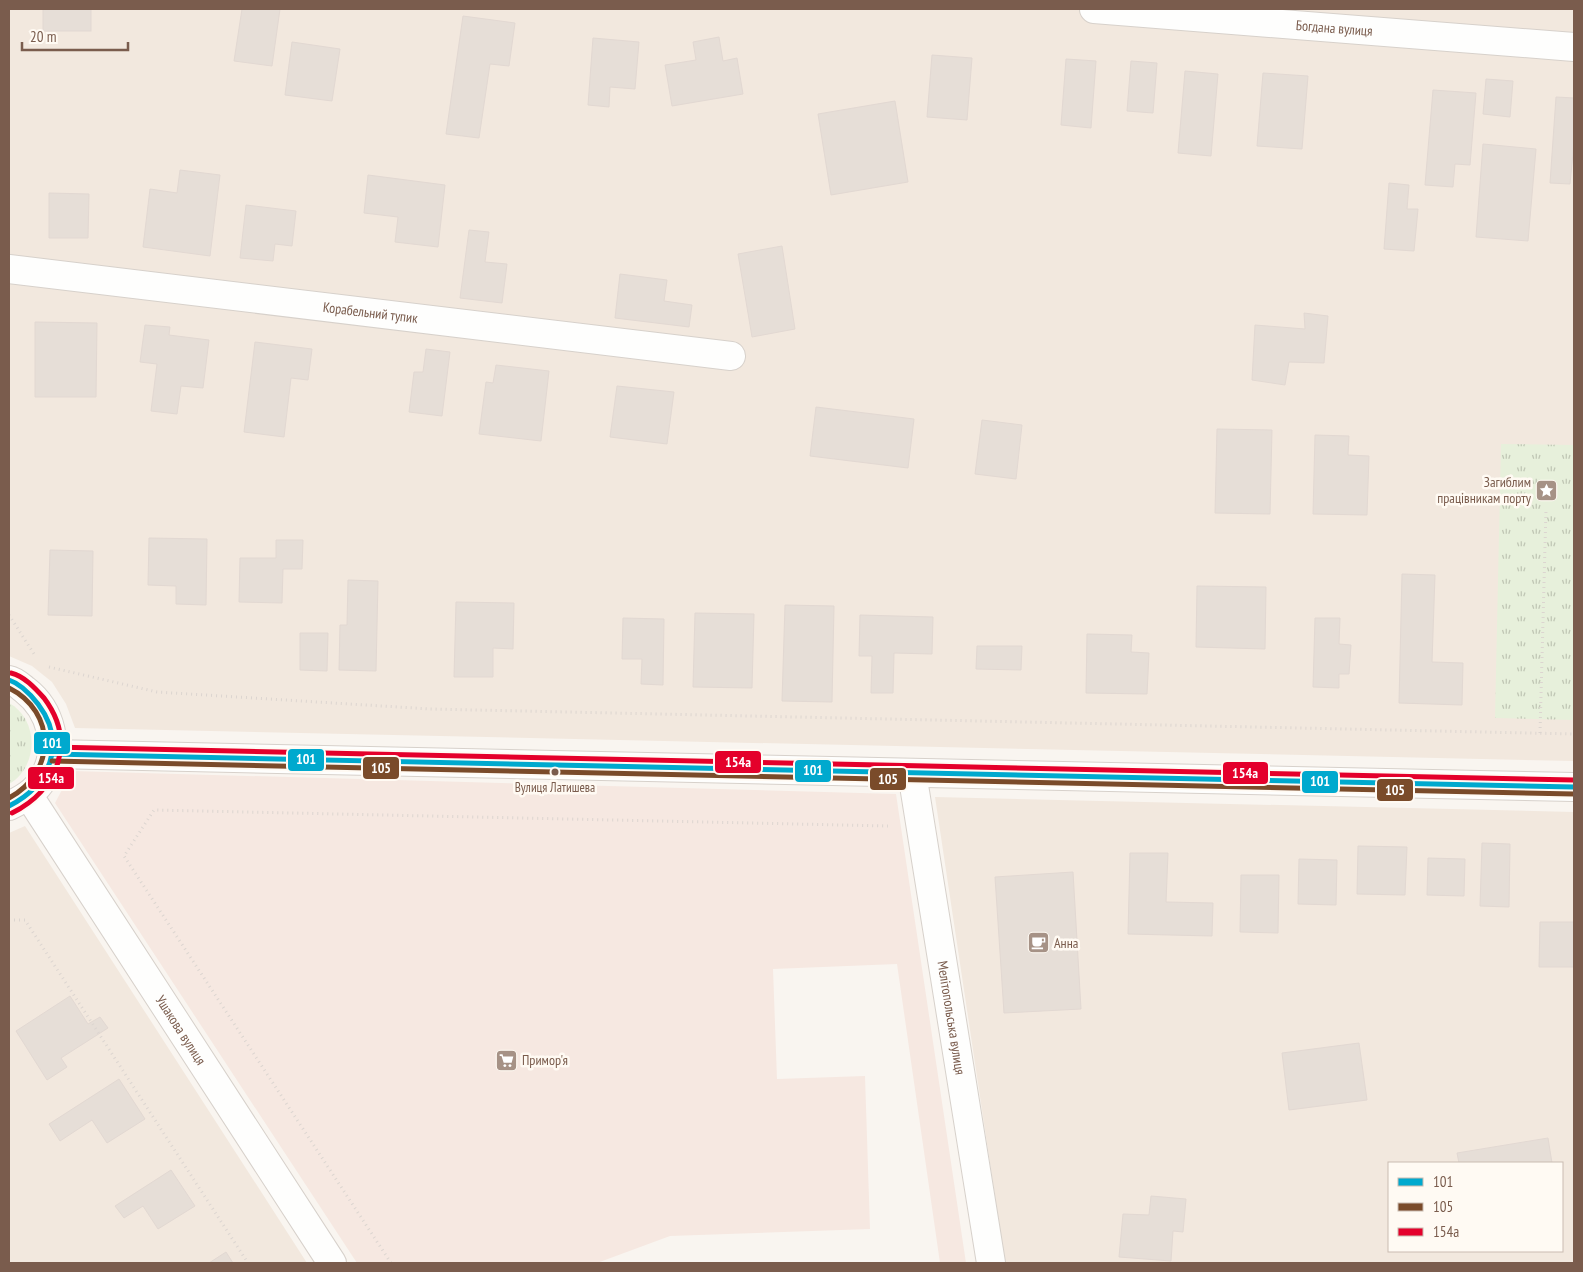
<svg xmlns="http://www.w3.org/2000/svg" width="1583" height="1272" viewBox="0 0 1583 1272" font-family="'PT Sans Narrow',sans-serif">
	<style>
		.residential { fill: #f2e8de; fill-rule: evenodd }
		.commercial { fill: #f6e8e1 }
		.grass { fill: url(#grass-tufts) }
		.building { fill: #e6ded7; stroke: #e2d8d2 }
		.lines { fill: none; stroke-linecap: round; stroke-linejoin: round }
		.minor-casing { stroke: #d7d1cb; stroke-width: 30 }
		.tertiary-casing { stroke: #d7d1cb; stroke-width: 30 }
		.path { stroke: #dcd5d0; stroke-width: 3; stroke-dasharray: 1 4; stroke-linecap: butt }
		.minor { stroke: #fefefd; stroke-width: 28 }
		.tertiary { stroke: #fefefd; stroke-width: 28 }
		.bus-1-casing { stroke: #fffaf3; stroke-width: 9 }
		.bus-2-casing { stroke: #fffaf3; stroke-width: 9 }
		.bus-3-casing { stroke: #fffaf3; stroke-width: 9 }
		.bus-1 { stroke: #00a9ce; stroke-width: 5 }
		.bus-2 { stroke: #7a4b2a; stroke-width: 5 }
		.bus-3 { stroke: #e4002b; stroke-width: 5 }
		.bus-dot { fill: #7a5c4d; stroke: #fffaf3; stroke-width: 2 }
		.labels { text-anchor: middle; stroke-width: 5; stroke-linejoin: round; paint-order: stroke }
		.bus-label { font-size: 13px; fill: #7a5c4d; stroke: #fffaf3 }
		.street-label { font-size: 14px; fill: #7a5c4d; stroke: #fffaf3 }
		.poi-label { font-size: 14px; fill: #7a5c4d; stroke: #fffaf3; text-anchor: start }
		.line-badge { stroke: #fffaf3; stroke-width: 2 }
		.badge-label { font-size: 14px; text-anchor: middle; font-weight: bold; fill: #fff }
	</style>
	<defs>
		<pattern id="grass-tufts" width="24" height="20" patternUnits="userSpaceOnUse" patternTransform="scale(1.25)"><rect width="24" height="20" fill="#e7f0db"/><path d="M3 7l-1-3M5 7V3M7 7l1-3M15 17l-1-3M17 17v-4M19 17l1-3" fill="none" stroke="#c0c6b4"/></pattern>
	</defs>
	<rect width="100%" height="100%" fill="#f9f5f0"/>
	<!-- residential -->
	<g class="residential">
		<polygon points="9,9 1574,9 1574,761 75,728 66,704 52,682 32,666 9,656"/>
		<path d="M 935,797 L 1574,812 L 1574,1263 L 1005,1263 ZM 1389,1163 L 1562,1163 L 1562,1251 L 1389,1251 Z"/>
		<polygon points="25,826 307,1263 9,1263 9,833"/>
	</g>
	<!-- commercial -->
	<polygon class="commercial" points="72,771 896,794 966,1263 940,1263 897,964 773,969 777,1079 865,1076 870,1229 670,1236 597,1263 357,1263 55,803"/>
	<!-- grass -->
	<g class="grass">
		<polygon points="1501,444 1574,445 1574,720 1495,718"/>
		<path d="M 9,703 C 39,719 39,767 9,784 Z"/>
	</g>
	<!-- building -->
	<g class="building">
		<rect x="43" y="9" width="48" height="22"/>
		<polygon points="242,9 280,9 272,66 234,61"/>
		<polygon points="463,16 515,23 509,66 490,64 479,138 446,134"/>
		<polygon points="719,37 723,61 737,58 743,94 672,106 665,65 696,60 693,42"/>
		<polygon points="593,38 639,42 635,89 610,87 609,107 588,105"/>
		<polygon points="292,42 340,49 332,101 285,95"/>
		<polygon points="932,55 972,58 967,120 927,117"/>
		<polygon points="1066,59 1096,61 1091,128 1061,125"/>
		<polygon points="1131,61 1157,63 1153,113 1127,111"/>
		<polygon points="1185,71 1218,74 1211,156 1178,153"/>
		<polygon points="1263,73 1308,76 1302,149 1257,146"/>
		<polygon points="1486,79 1513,81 1510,117 1483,114"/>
		<polygon points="1433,90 1476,93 1470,165 1455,164 1453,187 1425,185"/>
		<polygon points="1556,97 1574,98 1574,143 1570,184 1550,183"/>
		<polygon points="895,101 908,182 831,195 818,114"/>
		<polygon points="1483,144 1536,149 1528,241 1476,237"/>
		<polygon points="180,170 220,175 210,256 143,247 150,189 177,193"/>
		<polygon points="368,175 445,185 438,247 395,242 398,217 364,213"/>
		<polygon points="1389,183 1409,185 1407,209 1418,209 1414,251 1384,249"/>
		<polygon points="49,193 89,194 88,238 49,238"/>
		<polygon points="246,205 296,211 292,246 275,244 273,261 240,258"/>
		<polygon points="469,230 489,232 485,262 507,264 502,303 460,298"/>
		<polygon points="782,246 795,329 752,337 738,254"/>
		<polygon points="620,274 667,280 664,301 692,305 689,327 615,318"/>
		<polygon points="1304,313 1328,316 1324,363 1289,362 1285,385 1252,380 1255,325 1305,329"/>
		<polygon points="35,322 97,323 96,397 35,397"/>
		<polygon points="145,325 170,327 169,335 209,340 203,388 181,386 177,414 151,411 157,364 140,362"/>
		<polygon points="255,342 312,349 308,380 291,378 284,437 244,432"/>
		<polygon points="426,349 450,352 442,416 409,412 414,372 423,372"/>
		<polygon points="496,365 549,371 541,441 479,434 486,382 493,383"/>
		<polygon points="617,386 674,392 667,444 610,437"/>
		<polygon points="816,407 914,419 908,468 810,456"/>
		<polygon points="982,420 1022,425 1016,479 975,474"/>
		<polygon points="1217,429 1272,430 1270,514 1215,513"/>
		<polygon points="1315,435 1349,436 1348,455 1369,456 1367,515 1313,514"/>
		<polygon points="149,538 207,539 206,605 176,604 176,586 148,585"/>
		<polygon points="276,540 303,540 302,569 283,569 282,603 239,602 240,558 276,558"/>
		<polygon points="50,550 93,551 92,616 48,615"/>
		<polygon points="1402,574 1435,575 1432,662 1463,663 1462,705 1399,703"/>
		<polygon points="348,580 378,581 376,671 339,670 340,625 347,625"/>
		<polygon points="1197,586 1266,587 1265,649 1196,647"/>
		<polygon points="456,602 514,603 513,649 493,648 493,677 454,677"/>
		<polygon points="785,605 834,606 832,702 782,701"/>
		<polygon points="695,613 754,614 752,688 693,687"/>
		<polygon points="860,615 933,617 932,654 894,653 893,693 871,693 872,656 859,656"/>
		<polygon points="623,618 664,619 663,685 641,684 642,659 622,659"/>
		<polygon points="1315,618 1340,618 1339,644 1351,645 1349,674 1339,674 1339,688 1313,687"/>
		<polygon points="300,633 328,633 327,671 300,670"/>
		<polygon points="1087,634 1132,635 1131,652 1149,653 1147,694 1086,693"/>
		<polygon points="977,646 1022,646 1021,670 976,669"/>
		<polygon points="1482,843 1510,844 1509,907 1480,906"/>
		<polygon points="1358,846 1407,847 1405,895 1357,894"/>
		<polygon points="1130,853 1168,853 1166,902 1213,903 1212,936 1128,934"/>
		<polygon points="1428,858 1465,859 1464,896 1427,895"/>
		<polygon points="1299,859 1337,860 1336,905 1298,904"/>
		<polygon points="1073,872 1081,1009 1004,1013 995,877"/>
		<polygon points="1241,875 1279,875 1278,933 1240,932"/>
		<polygon points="1540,922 1574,922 1574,967 1539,967"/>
		<polygon points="70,996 88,1024 100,1017 108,1028 61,1058 67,1067 47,1080 16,1031"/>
		<polygon points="1359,1043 1367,1100 1289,1110 1282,1053"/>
		<polygon points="119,1079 145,1119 107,1143 92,1120 60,1141 49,1124"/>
		<polygon points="1548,1138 1552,1163 1459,1163 1457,1153"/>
		<polygon points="171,1170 195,1206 158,1229 143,1206 124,1218 115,1206"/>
		<polygon points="1151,1196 1186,1199 1183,1232 1173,1231 1171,1261 1119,1257 1123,1214 1149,1215"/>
		<polygon points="226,1252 233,1263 209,1263"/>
	</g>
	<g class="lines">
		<defs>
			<g id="minor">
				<path id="s1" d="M 1094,9 L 1574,47"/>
				<path id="s2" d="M 9,269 L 731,356"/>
				<path id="s3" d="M 912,773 L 991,1263"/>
			</g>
			<g id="tertiary">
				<path d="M 9,680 C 15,681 20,686 25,690 C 51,710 61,748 44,777 C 36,792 23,799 9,806"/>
				<polyline points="52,754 1574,787"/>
				<path id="s4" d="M 29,796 L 332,1263"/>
			</g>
		</defs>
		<!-- minor casing -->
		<use href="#minor" class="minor-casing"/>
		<!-- tertiary casing -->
		<use href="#tertiary" class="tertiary-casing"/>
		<!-- path -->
		<g class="path">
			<polyline points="9,615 34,654"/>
			<polyline points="49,667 157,692 430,709 1574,734"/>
			<polyline points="1540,733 1546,509"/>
			<polyline points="9,920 25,920 248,1263"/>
			<polyline points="391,1263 124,856 154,810 888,826"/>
		</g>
		<!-- minor -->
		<use href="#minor" class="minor"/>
		<!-- tertiary -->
		<use href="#tertiary" class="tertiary"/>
		<defs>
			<g id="bus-1">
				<path d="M 9,680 C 21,684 31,695 38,704 C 68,744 49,786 9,806"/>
				<polyline points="52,754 1574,787"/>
			</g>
			<g id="bus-2">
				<path d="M 9,688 C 57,712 56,773 9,798"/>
				<polyline points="52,761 1574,794"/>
			</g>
			<g id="bus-3">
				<path d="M 11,673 C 24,676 35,688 44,698 C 77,742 58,790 12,813"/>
				<polyline points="52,747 1574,780"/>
			</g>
		</defs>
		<!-- bus-1 casing -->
		<use href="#bus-1" class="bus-1-casing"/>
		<!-- bus-2 casing -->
		<use href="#bus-2" class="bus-2-casing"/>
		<!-- bus-3 casing -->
		<use href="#bus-3" class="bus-3-casing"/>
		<!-- bus-1 -->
		<use href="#bus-1" class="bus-1"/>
		<!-- bus-2 -->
		<use href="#bus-2" class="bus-2"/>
		<!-- bus-3 -->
		<use href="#bus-3" class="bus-3"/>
	</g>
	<!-- icons -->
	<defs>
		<symbol id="sight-square" viewBox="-11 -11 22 22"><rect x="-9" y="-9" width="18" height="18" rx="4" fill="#a69286" stroke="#fffaf3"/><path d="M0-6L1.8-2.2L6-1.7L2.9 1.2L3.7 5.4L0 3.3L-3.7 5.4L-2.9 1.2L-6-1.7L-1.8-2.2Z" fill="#fff"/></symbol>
		<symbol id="cafe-square" viewBox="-11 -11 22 22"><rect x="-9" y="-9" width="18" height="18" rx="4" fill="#a69286" stroke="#fffaf3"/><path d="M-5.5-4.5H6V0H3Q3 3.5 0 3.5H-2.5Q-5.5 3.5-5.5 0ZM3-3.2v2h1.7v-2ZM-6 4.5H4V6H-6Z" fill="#fff"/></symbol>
		<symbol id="supermarket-square" viewBox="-11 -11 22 22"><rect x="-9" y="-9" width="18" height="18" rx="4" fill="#a69286" stroke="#fffaf3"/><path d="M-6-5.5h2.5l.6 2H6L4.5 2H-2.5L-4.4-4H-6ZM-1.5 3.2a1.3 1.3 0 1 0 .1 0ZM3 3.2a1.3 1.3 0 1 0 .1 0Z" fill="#fff"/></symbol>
	</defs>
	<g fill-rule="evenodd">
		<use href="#sight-square" x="1534" y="478" width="25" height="25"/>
		<use href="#cafe-square" x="1026" y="930" width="25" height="25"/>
		<use href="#supermarket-square" x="494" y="1048" width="25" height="25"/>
	</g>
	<!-- markers -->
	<circle class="bus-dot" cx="555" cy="772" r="4.5"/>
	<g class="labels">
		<!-- bus labels -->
		<g class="bus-label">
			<text x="555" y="792">Вулиця Латишева</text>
		</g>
		<!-- street labels -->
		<g class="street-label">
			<text dy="5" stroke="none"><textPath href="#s1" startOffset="241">Богдана вулиця</textPath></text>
			<text dy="5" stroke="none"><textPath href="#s2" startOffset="364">Корабельний тупик</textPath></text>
			<text dy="5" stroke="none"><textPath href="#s3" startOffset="248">Мелітопольська вулиця</textPath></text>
			<text dy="5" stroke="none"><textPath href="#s4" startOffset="279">Ушакова вулиця</textPath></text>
		</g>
		<!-- poi labels -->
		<g class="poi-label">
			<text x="1531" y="487" text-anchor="end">Загиблим<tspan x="1531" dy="16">працівникам порту</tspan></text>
			<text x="1054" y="948">Анна</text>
			<text x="522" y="1065">Примор'я</text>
		</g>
	</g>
	<g class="line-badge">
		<rect x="33" y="731" width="38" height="24" rx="5" fill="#00a9ce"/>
		<rect x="287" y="748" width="38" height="24" rx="5" fill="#00a9ce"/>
		<rect x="714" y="750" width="48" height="24" rx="5" fill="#e4002b"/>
		<rect x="362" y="756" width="38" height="24" rx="5" fill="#7a4b2a"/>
		<rect x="794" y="759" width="38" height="24" rx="5" fill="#00a9ce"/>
		<rect x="1222" y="761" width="47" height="24" rx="5" fill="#e4002b"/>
		<rect x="27" y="766" width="48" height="24" rx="5" fill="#e4002b"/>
		<rect x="869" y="767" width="38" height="24" rx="5" fill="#7a4b2a"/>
		<rect x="1301" y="770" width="38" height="24" rx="5" fill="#00a9ce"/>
		<rect x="1376" y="778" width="38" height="24" rx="5" fill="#7a4b2a"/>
	</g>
	<g class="badge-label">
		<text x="52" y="748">101</text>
		<text x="306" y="764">101</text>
		<text x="738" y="767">154а</text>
		<text x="381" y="773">105</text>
		<text x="813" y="775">101</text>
		<text x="1245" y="778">154а</text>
		<text x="51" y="783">154а</text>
		<text x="888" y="784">105</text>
		<text x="1320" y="786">101</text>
		<text x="1395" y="795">105</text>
	</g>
	<!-- border -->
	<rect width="1583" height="1272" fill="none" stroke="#7a5c4d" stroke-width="20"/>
	<!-- legend -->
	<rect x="1388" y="1162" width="175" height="90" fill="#fffaf3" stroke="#cabbb1"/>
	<rect x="1398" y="1178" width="25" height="8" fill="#00a9ce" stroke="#cabbb1"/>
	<text x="1433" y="1187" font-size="15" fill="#7a5c4d">101</text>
	<rect x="1398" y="1203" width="25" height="8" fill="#7a4b2a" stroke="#cabbb1"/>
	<text x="1433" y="1212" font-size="15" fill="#7a5c4d">105</text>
	<rect x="1398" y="1228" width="25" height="8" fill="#e4002b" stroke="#cabbb1"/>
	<text x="1433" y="1237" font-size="15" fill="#7a5c4d">154а</text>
	<!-- scale -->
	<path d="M22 42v8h106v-8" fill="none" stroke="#7a5c4d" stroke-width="2.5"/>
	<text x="30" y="42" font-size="15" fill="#7a5c4d" stroke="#fffaf3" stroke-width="4" paint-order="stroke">20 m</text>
</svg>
